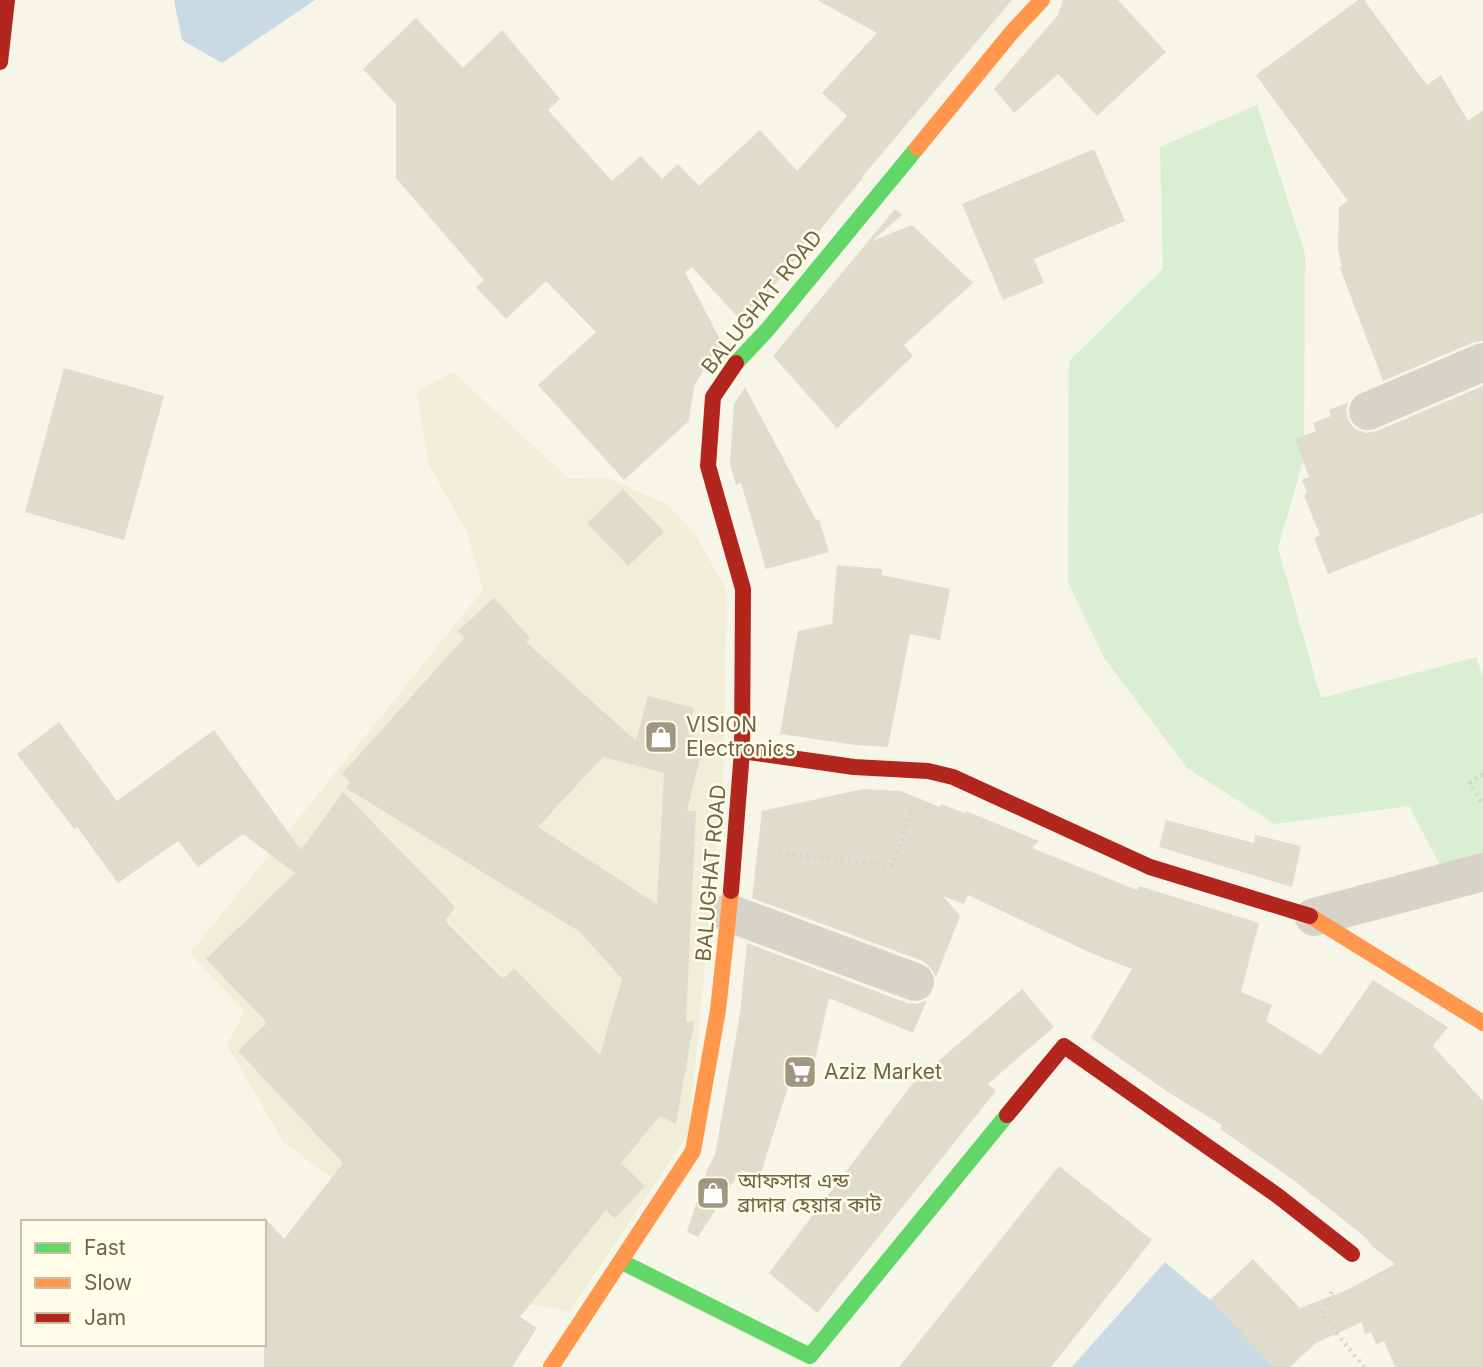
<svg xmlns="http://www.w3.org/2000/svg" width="1483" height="1367" viewBox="0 0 1483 1367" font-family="Inter,'Noto Sans Bengali',sans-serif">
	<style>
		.residential { fill: #f1eed7 }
		.green { fill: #daeed2 }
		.water { fill: #c9dae5 }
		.building { fill: #dfdccc; fill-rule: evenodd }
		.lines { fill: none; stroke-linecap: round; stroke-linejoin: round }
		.path { stroke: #d6d3c8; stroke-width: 4.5; stroke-dasharray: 2 5; stroke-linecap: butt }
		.street { stroke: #d7d3c9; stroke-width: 38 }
		.fast { stroke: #63d668; stroke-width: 16 }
		.slow { stroke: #ff974d; stroke-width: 16 }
		.jam { stroke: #b3261e; stroke-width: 16 }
		.labels { text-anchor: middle; stroke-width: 5; stroke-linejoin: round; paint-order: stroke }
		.street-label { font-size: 21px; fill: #726548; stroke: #fffde7 }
		.poi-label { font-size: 21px; fill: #726548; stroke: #fffde7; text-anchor: start }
	</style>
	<rect width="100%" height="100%" fill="#f6f5e7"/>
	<!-- residential -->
	<polygon class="residential" points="453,372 569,479 609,478 668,505 695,534 727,591 723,786 688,1135 570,1311 500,1299 284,1143 227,1045 244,1012 190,953 483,590 467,532 428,463 417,392"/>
	<!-- green -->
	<polygon class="green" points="1257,105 1305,254 1304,458 1278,548 1321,698 1476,657 1483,677 1483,853 1445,875 1409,806 1275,824 1187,768 1104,658 1068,582 1069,361 1163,269 1160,147"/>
	<!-- water -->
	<g class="water">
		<polygon points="174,0 315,0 222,63 182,40"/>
		<polygon points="1165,1262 1289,1367 1072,1367"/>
	</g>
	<!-- building -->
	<g class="building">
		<polygon points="817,0 1012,0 862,177 863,178 743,323 692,267 685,272 723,345 712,356 694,386 689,421 624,480 538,385 596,332 546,281 506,319 476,287 484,280 396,178 396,104 363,69 416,18 463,68 502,30 560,99 548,110 612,181 641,156 662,179 678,164 699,186 760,130 797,171 847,116 822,93 877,33"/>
		<polygon points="1063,0 1118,0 1166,52 1097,116 1058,74 1014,113 994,89 1058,15"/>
		<polygon points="1358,0 1364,0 1427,85 1441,75 1468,121 1483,110 1483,341 1474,342 1383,381 1340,268 1342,266 1338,251 1339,207 1348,201 1256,75"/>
		<polygon points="1094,149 1125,221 1034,259 1044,283 1003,300 962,204"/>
		<polygon points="895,209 902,215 872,241 912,225 973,283 904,345 913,356 837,428 773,356"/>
		<polygon points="64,368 164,396 124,540 25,512"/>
		<polygon points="1483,386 1483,513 1328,574 1314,538 1320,535 1304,496 1307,492 1302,480 1309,477 1295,439 1316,431 1313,423 1331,416 1329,410 1349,402 1346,409 1348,420 1355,429 1366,433 1377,431"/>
		<polygon points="745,387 816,520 819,519 829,552 766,569 741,483 736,485 730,464 734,404"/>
		<polygon points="623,489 664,532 628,566 587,523"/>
		<polygon points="837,565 882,569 882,575 950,589 940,640 910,634 888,747 856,745 780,734 798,631 832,624"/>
		<path d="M 494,598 L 531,639 L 526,642 L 636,741 L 648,696 L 694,708 L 687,734 L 705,739 L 687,811 L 696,811 L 686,1021 L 694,1022 L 676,1124 L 660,1116 L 621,1163 L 645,1186 L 615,1219 L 606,1210 L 520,1317 L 537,1328 L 512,1367 L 264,1367 L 264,1217 L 284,1239 L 343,1163 L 238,1051 L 267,1023 L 206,959 L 295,873 L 243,834 L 198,867 L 178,841 L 118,883 L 77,827 L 74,829 L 17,754 L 59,722 L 117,801 L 214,730 L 301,850 L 343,792 L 455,907 L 445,921 L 503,979 L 514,968 L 600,1055 L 622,979 L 580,932 L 346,788 L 350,782 L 342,774 L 464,638 L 458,631 ZM 603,757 L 664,773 L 657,904 L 538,827 Z"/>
		<polygon points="863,789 901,791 940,807 941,804 965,813 966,811 1039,841 1032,848 1137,890 1139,886 1259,923 1241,992 1272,1005 1266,1021 1321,1055 1373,980 1448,1027 1433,1046 1483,1101 1483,1367 1395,1367 1384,1341 1376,1344 1371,1332 1365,1334 1362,1322 1316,1343 1290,1367 1274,1367 1210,1300 1253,1259 1300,1308 1347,1290 1395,1264 1373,1247 1365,1237 1292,1179 1220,1129 1222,1125 1168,1092 1091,1038 1132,969 1091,953 968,895 964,904 943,896 960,916 936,977 931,968 923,961 752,898 762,811"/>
		<polygon points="1166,820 1254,843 1255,835 1301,846 1292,887 1159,847"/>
		<polygon points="747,943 907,1003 918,1004 927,1000 913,1033 829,998 812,1073 794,1068 760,1176 741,1170 698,1237 687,1232 707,1170 715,1155 740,1014"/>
		<polygon points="1022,989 1054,1027 988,1084 996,1091 817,1313 769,1273 913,1083"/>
		<polygon points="1059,1166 1152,1240 1051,1367 899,1367"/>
	</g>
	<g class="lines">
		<!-- path -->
		<g class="path">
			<polyline points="1483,774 1470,783 1483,805"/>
			<polyline points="779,853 892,865 912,812"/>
			<polyline points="1332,1292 1321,1314 1364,1367"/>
		</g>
		<!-- street -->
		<g class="street">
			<polyline points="1368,411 1483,362"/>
			<polyline points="729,913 915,982"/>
			<polyline points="1314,917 1483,872"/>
		</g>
		<!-- fast -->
		<g class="fast">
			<polyline points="736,363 768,329 917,148"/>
			<polyline points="622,1262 810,1356 1007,1115"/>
		</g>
		<!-- slow -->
		<g class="slow">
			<polyline points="917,148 1012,32 1042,0"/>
			<polyline points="1310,916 1483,1023"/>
			<polyline points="551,1367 693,1151 718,1010 731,891"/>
		</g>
		<!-- jam -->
		<g class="jam">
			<polyline points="0,62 7,0"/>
			<polyline points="742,751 854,767 928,771 953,777 1150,867 1310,916"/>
			<polyline points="731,891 742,751 743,589 708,466 713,397 736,363"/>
			<polyline points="1007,1115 1064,1046 1278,1196 1352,1254"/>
		</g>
	</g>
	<!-- icons -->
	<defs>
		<symbol id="shop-square" viewBox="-11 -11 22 22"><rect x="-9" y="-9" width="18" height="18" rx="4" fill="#a09780" stroke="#fffde7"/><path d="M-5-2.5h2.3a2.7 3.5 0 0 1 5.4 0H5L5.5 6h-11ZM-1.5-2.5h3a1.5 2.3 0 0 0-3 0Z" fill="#fff"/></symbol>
		<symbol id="supermarket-square" viewBox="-11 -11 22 22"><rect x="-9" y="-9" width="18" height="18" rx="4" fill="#a09780" stroke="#fffde7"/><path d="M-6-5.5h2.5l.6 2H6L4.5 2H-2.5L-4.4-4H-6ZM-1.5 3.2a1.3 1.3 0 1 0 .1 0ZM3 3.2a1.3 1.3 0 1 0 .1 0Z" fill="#fff"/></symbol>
	</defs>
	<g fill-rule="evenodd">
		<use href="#shop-square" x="642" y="718" width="38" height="38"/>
		<use href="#supermarket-square" x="781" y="1053" width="38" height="38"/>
		<use href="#shop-square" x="694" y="1174" width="38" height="38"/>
	</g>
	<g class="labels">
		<!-- street labels -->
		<g class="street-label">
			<text transform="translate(762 302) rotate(-51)" y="7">BALUGHAT ROAD</text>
			<text transform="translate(711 873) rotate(-85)" y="7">BALUGHAT ROAD</text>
		</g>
		<!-- poi labels -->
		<g class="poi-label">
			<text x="686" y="732">VISION<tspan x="686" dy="24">Electronics</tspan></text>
			<text x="824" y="1079">Aziz Market</text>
			<text x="738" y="1188">আফসার এন্ড<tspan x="738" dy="24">ব্রাদার হেয়ার কাট</tspan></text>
		</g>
	</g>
	<!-- legend -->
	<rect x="21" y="1220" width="245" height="126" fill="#fffde7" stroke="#c7c0a7" stroke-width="2"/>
	<rect x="35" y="1243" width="35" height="10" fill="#63d668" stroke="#c7c0a7" stroke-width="2"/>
	<text x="84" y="1255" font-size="21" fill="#726548">Fast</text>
	<rect x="35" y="1278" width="35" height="10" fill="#ff974d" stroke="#c7c0a7" stroke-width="2"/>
	<text x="84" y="1290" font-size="21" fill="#726548">Slow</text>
	<rect x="35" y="1313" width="35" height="10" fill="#b3261e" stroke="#c7c0a7" stroke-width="2"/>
	<text x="84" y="1325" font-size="21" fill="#726548">Jam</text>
</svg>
